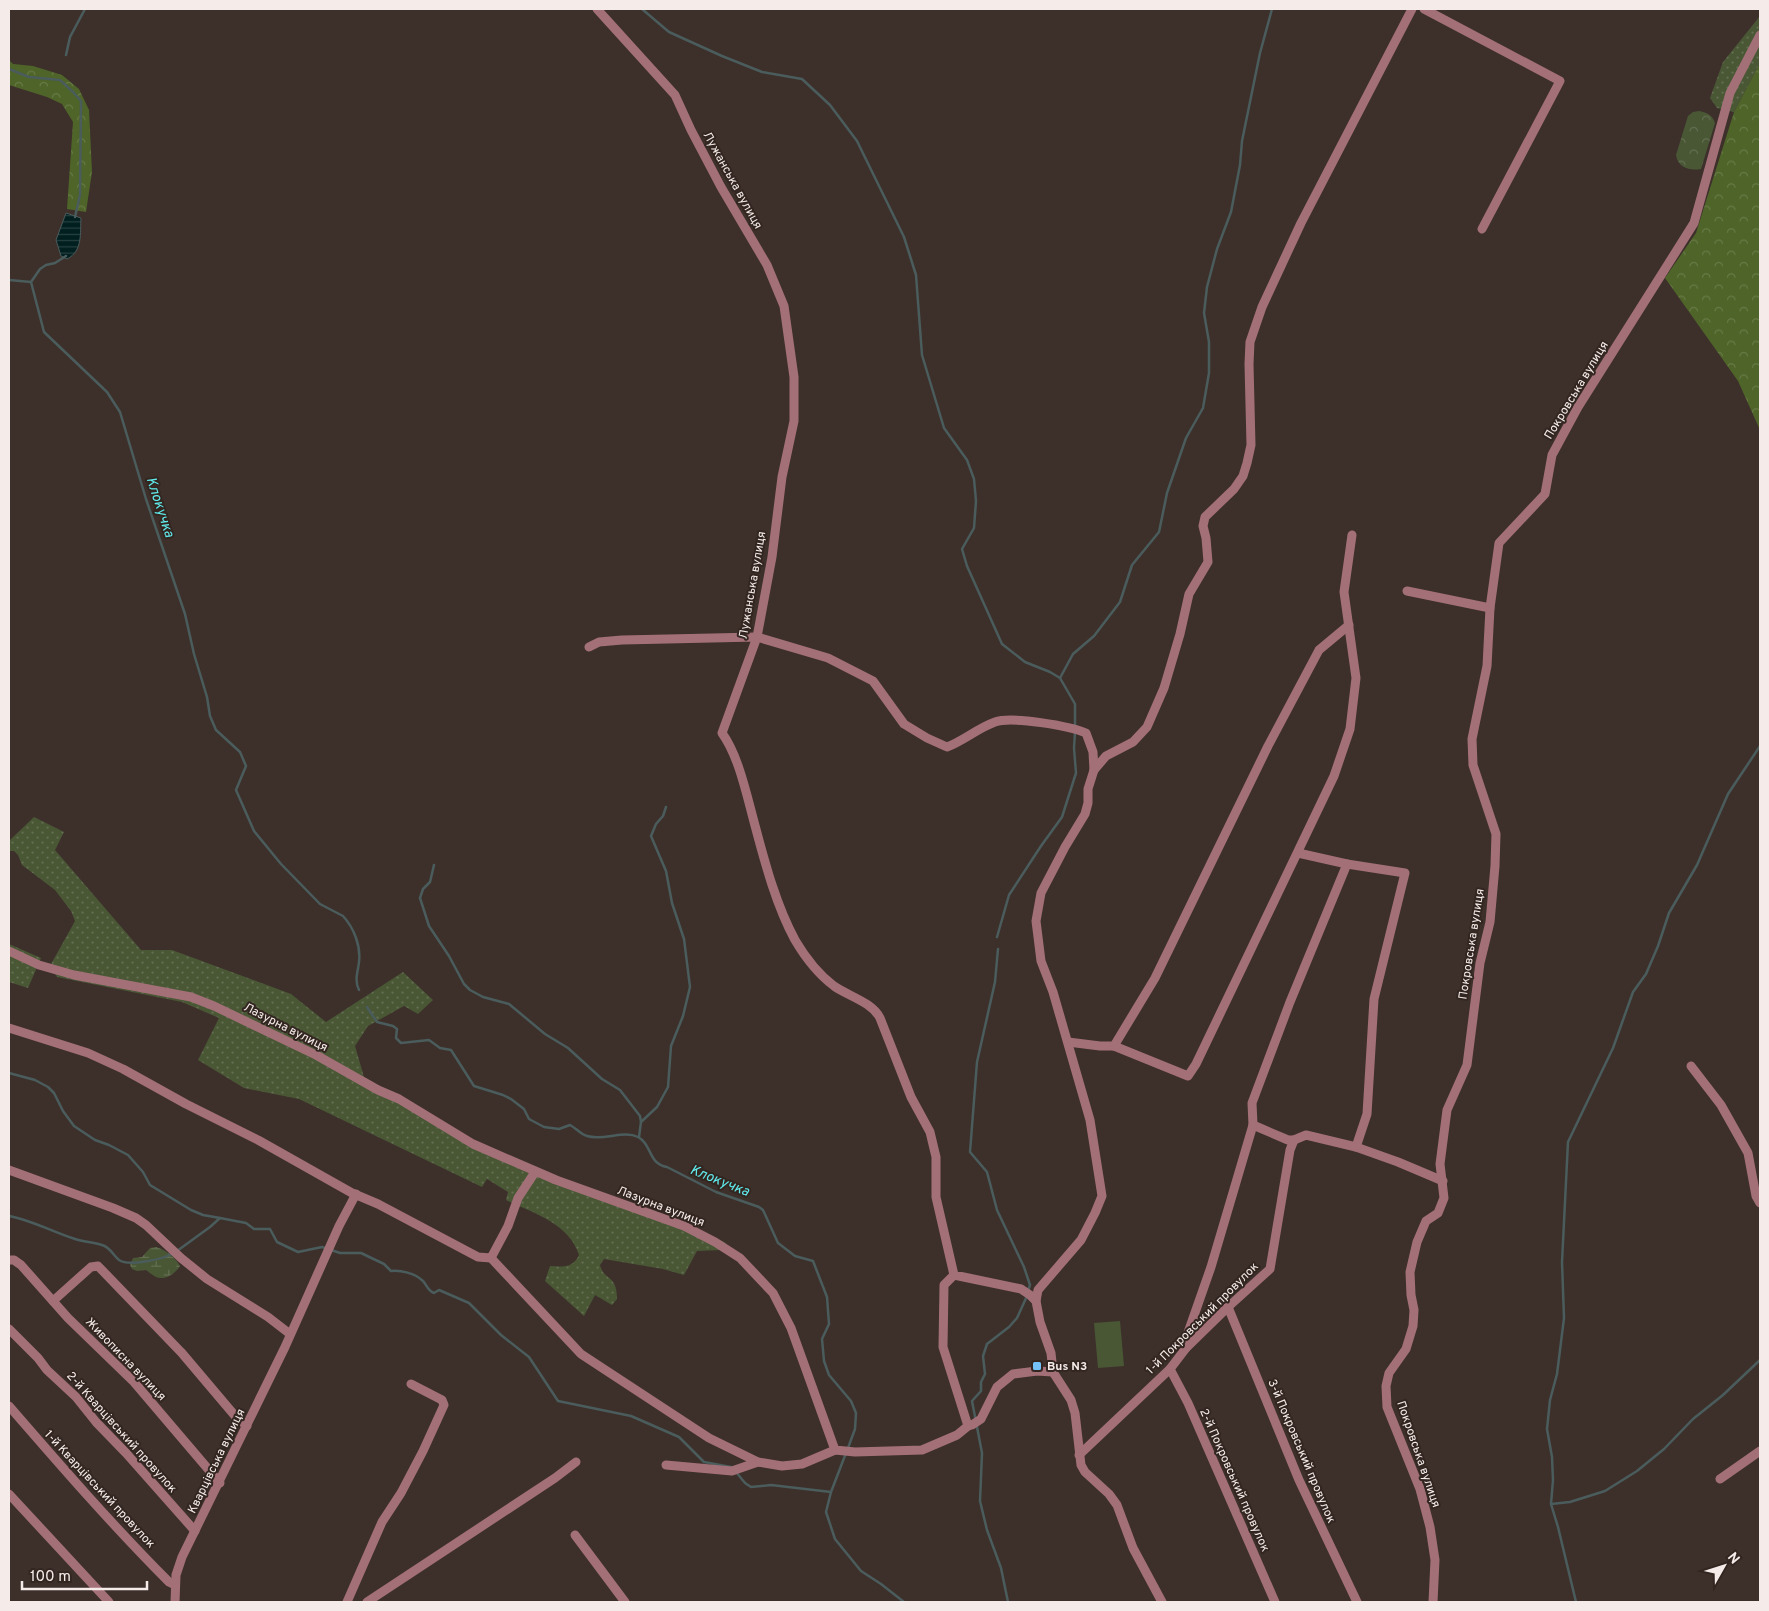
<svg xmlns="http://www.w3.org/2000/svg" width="1769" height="1611" viewBox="0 0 1769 1611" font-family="Overpass,sans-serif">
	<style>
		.grass { fill: url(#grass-dots) }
		.forest { fill: url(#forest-crowns) }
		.wetland { fill: url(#wetland-marsh) }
		.park { fill: url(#park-crowns) }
		.garden { fill: #495735 }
		.water { fill: url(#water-rules); stroke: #4a5c5c }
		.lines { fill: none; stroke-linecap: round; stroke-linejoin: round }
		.stream { stroke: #4a5c5c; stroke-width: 2.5 }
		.street { stroke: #a47078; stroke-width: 9 }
		.poi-dot { fill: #73c1f6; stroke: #332621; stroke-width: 2 }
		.labels { text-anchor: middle; stroke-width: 4; stroke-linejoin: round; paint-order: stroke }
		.street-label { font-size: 12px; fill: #f5ece9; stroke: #332621 }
		.poi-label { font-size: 12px; font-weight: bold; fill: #f5ece9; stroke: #332621; text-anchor: start }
		.water-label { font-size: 14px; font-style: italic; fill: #61eced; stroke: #332621 }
	</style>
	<defs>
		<pattern id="grass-dots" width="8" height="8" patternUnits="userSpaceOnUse" patternTransform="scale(1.25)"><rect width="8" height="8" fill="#495735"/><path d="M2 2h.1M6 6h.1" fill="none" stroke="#646f52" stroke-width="1.8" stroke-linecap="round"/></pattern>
		<pattern id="forest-crowns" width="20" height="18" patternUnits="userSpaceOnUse" patternTransform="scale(1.25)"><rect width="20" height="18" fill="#4e6428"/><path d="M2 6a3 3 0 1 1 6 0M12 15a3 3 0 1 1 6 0" fill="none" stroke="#687a47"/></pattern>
		<pattern id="wetland-marsh" width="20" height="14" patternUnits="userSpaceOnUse" patternTransform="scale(1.25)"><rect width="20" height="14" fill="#495735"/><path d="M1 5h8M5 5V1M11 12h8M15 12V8" fill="none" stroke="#646f52"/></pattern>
		<pattern id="park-crowns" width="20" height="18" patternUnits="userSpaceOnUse" patternTransform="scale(1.25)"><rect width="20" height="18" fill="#495735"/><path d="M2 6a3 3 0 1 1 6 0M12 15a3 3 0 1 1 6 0" fill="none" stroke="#646f52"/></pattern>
		<pattern id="water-rules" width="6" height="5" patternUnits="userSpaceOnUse" patternTransform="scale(1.25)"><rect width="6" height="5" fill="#011f1f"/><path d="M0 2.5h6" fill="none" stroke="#274040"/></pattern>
	</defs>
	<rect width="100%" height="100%" fill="#3d302b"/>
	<!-- grass -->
	<g class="grass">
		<polygon points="1760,16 1760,63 1734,112 1717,108 1710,98 1723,62"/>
		<path d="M 34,817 L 64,832 L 55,850 L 141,950 L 172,950 L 291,994 L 326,1022 L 403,972 L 433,1000 L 418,1014 L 404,1006 L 368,1026 L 355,1046 L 364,1077 L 497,1154 L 557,1180 L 676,1219 L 726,1243 L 721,1250 L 697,1251 L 684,1275 L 663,1269 L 604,1259 L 600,1265 C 604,1281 617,1274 617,1299 L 612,1305 L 595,1295 L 584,1316 L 545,1281 L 550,1266 C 563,1267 573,1268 579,1255 C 569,1223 533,1213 506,1200 L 508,1192 L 487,1179 L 482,1187 L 299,1099 L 244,1088 L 198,1060 L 219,1018 L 182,1002 L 57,977 L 50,966 L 75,921 L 71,911 L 55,890 L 22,865 L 18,855 L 14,851 L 9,851 L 9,841 Z"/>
		<polygon points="9,944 41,958 28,988 9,982"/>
	</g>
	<!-- forest -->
	<g class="forest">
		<polygon points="9,60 13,64 33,66 62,75 79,89 89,110 92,172 86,212 67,209 73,122 62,104 47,97 9,85"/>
		<polygon points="1760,63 1760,430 1738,381 1665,278 1696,233 1734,112"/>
	</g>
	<!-- wetland -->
	<path class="wetland" d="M 156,1247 C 166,1250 175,1257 180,1266 C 176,1273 165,1281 156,1277 C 152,1275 149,1272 146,1270 L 137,1271 L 132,1269 L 130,1265 L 133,1258 L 142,1257 L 150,1248 Z"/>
	<!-- park -->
	<path class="park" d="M 1699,111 C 1708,113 1712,115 1715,123 L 1701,169 C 1690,171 1678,168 1676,155 L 1688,116 L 1693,112 Z"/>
	<!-- garden -->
	<polygon class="garden" points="1120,1321 1124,1366 1098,1368 1094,1323"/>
	<!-- water -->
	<path class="water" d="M 66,213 L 81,218 C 80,233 83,251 67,259 L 61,256 L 56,240 Z"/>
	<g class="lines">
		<!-- stream -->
		<g class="stream">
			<polyline points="642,9 669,32 722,56 762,72 802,79 830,105 857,141 904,237 916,275 922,355 944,428 967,460 974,479 976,501 974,528 962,549 967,566 1002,644 1025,662 1050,672 1060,678 1075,704 1075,726"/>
			<polyline points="66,55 70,37 85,9"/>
			<polyline points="9,69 29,77 60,80 73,92 81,101 80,195 75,217"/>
			<path d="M 66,256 L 55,263 L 46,265 L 40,269 L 31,282 L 44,332 L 107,392 L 120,412 L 146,499 L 185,614 L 194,654 L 207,697 L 210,716 L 216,730 L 240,752 L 246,766 L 236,790 L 254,831 L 281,864 L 320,904 L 343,916 C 354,928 361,946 359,962 C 358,972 354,980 359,990"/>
			<polyline points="9,280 31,282"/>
			<polyline points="1060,678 1073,654 1094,636 1120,602 1132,565 1159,532 1167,493 1186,438 1203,408 1209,373 1209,342 1204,313 1207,287 1217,249 1231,212 1240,165 1242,141 1260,53 1272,9"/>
			<polyline points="434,865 430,882 423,889 420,898 429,926 449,956 464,984 470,990 483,997 509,1004 545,1034 568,1048 602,1079 620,1090 640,1116 641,1122"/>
			<polyline points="997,937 1009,895 1041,846 1062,817 1076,773 1074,748 1075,732"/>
			<polyline points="998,949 995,982 977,1062 970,1152 987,1172 997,1210 1024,1267 1030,1285 1028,1291"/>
			<path d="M 367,1007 L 377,1022 L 393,1026 L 397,1029 L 396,1038 L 401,1043 L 429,1040 L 440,1048 L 451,1050 L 474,1086 L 503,1095 L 511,1099 L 524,1109 L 529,1119 L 544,1127 L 559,1129 L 570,1125 C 576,1128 580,1134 587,1136 C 603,1141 624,1130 638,1137 C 652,1144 648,1164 667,1167 L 716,1192 L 759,1207 L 763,1210 L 778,1243 L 795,1256 L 813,1261 L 827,1297 L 829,1324 L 822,1339 L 824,1361 L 829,1375 L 851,1401 L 856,1413 L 855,1429 L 848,1448"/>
			<polyline points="9,1073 35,1080 48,1087 54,1093 63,1111 74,1126 95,1140 109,1145 128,1155 143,1172 150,1185 191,1210 203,1215 220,1218"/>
			<polyline points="639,1137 641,1122 657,1107 668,1087 671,1046 683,1016 690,987 684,939 672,903 666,871 651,836 656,824 663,816 666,807"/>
			<path d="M 9,1216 C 32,1220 52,1232 75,1239 C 84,1242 93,1242 102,1245 C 110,1247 113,1255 119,1260 C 129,1267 162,1259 172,1254"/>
			<path d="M 177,1251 L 210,1227 L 220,1218 L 246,1223 L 254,1229 L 270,1229 L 277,1242 L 298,1252 L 322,1247 L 340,1253 L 361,1253 L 384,1264 L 391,1271 C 400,1270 415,1273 423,1281 C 427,1285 427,1290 434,1293 L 439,1290 L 469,1303 L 501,1335 L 529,1357 L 558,1401 L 631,1416 L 679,1437 L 704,1462 L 731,1467"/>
			<polyline points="846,1453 831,1492 826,1512 835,1539 861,1571 881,1584 904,1602"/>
			<polyline points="736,1472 745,1483 751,1487 771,1485 831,1492"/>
			<polyline points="1551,1504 1570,1502 1605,1491 1637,1471 1664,1449 1693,1419 1723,1395 1760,1360"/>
			<polyline points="1008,1602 1001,1568 987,1530 980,1501 982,1453 972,1401 981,1391 981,1382 985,1374 983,1356 987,1344 1009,1327 1017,1318 1027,1296"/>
			<polyline points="1576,1602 1558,1527 1551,1504 1553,1480 1552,1457 1547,1429 1550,1400 1557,1374 1564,1318 1562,1262 1568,1142 1613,1048 1633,992 1646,974 1658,946 1669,913 1697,865 1728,794 1760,746"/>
		</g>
		<!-- street -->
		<g class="street">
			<path d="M 597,9 L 675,95 L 691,130 L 721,187 L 767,265 L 784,306 L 794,377 L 794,421 L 782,477 L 772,557 L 757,637 L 722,733 C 738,755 746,792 753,818 C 764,859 775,903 795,940 C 805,957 818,974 834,986 C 848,996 872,1002 880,1018 L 911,1097 L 930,1132 L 936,1157 L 936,1197 L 954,1275 L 1021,1289 L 1030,1295 L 1036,1301"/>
			<polyline points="1424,9 1560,81 1482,229"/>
			<polyline points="1407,591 1490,608"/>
			<path d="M 589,647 L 599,642 L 622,640 L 757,637 L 828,658 L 873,681 L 904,724 L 927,738 L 947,747 C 963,741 978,728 995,722 C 1012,716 1070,726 1086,733 L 1093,752 L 1094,770 L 1088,789 L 1088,803 L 1085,814 L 1065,847 L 1041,893 L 1036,921 L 1041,961 L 1053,992 L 1090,1120 L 1102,1196 L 1095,1213 L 1081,1240 L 1038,1290 L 1036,1301 L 1040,1322 L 1051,1353 L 1053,1372 L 1071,1400 L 1075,1413 L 1081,1465 L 1085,1472 L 1109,1494 L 1117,1505 L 1133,1548 L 1162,1602"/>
			<polyline points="1094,770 1106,756 1133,742 1147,727 1164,688 1180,634 1189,594 1208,562 1206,538 1203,526 1205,517 1234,489 1243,476 1247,463 1251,445 1249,364 1250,342 1262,307 1301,223 1412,9"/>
			<polyline points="1347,864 1405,873 1374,999 1367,1114 1356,1147"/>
			<polyline points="9,951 39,965 74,975 191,997 214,1006 316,1055 378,1090 399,1099 473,1144 556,1180 684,1226 715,1242 740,1258 773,1293 791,1328 835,1450 855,1452 922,1450 957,1435 968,1426 972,1425 981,1419 997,1387 1013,1374 1037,1371 1053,1372"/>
			<polyline points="9,1028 88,1053 123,1069 186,1104 258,1140 352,1193 378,1204 478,1257 491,1258 508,1226 518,1198 535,1172"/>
			<polyline points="1068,1042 1100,1046 1114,1046 1155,978 1268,746 1319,650 1349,625"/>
			<polyline points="1114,1046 1188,1076 1196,1064 1334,776 1350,729 1356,678 1344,592 1352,535"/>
			<polyline points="1691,1066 1721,1105 1748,1153 1756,1196 1760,1203"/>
			<polyline points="1253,1125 1288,1140 1294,1140 1306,1135 1356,1147 1398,1162 1443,1181"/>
			<polyline points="9,1170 113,1208 136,1218 146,1225 181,1258 207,1279 268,1317 290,1334"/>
			<polyline points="491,1258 581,1354 709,1438 758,1462 782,1466 802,1464 835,1450"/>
			<polyline points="9,1260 14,1260 21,1265 68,1318 134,1382 220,1483"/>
			<polyline points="954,1275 944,1285 943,1347 968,1426"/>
			<polyline points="53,1301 91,1267 98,1266 181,1352 236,1417 247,1426"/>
			<polyline points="1228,1307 1299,1480 1357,1602"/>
			<polyline points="9,1329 38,1358 47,1370 76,1397 96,1422 126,1453 195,1531"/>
			<polyline points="1186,1348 1184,1344 1211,1267 1253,1125 1252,1103 1290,1002 1347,864 1298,853"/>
			<polyline points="1170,1369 1188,1403 1275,1602"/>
			<path d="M 9,1406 C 61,1466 113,1526 169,1582 L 175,1585"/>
			<polyline points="1079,1455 1170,1369 1186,1348 1228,1307 1270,1269 1290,1150 1294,1140"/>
			<polyline points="666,1465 732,1471 758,1462"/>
			<polyline points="1720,1479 1760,1451"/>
			<polyline points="9,1494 109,1602"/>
			<polyline points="575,1535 625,1602"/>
			<polyline points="175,1602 176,1575 182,1557 285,1347 339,1226 356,1194"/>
			<polyline points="347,1602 382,1522 401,1493 423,1451 444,1405 442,1400 411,1384"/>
			<polyline points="367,1602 555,1478 576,1462"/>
			<polyline points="1433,1602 1435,1560 1430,1527 1420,1489 1387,1407 1386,1386 1389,1373 1406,1349 1413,1326 1414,1310 1411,1295 1410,1272 1417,1242 1426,1221 1438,1213 1444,1198 1440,1164 1447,1110 1467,1065 1480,963 1490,922 1495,866 1496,834 1473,765 1472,739 1487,666 1490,608 1499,543 1545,494 1552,455 1578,407 1694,223 1730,93 1760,35"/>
		</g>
	</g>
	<!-- markers -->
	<rect class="poi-dot" x="1032" y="1361" width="10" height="10" rx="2.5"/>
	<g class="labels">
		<!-- street labels -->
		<g class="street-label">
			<text transform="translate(733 180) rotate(61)" y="4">Лужанська вулиця</text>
			<text transform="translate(1576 390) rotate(-59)" y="4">Покровська вулиця</text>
			<text transform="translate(752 585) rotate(-80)" y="4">Лужанська вулиця</text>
			<text transform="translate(1471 944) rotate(-81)" y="4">Покровська вулиця</text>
			<text transform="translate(286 1027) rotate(27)" y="4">Лазурна вулиця</text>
			<text transform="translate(661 1206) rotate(21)" y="4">Лазурна вулиця</text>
			<text transform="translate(1202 1318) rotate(-45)" y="4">1-й Покровський провулок</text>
			<text transform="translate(126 1359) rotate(46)" y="4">Живописна вулиця</text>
			<text transform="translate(122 1432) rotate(48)" y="4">2-й Кварцівський провулок</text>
			<text transform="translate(1302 1451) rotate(67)" y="4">3-й Покровський провулок</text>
			<text transform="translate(1419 1454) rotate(71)" y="4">Покровська вулиця</text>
			<text transform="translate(216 1461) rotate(-64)" y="4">Кварцівська вулиця</text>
			<text transform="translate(1235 1480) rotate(66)" y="4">2-й Покровський провулок</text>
			<text transform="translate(100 1489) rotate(47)" y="4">1-й Кварцівський провулок</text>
		</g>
		<!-- poi labels -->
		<g class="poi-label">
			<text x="1047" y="1370">Bus N3</text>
		</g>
		<!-- water labels -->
		<g class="water-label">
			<text transform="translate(161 507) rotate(72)" y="5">Клокучка</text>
			<text transform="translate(720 1180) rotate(22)" y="5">Клокучка</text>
		</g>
	</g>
	<!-- border -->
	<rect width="1769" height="1611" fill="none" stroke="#f5ece9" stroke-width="20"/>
	<!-- north arrow -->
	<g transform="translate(1724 1566) rotate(51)" stroke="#332621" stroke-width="4" paint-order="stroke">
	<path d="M0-4L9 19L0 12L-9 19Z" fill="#f5ece9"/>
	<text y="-8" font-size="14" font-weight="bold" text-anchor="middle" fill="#f5ece9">N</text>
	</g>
	<!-- scale -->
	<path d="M22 1581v8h125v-8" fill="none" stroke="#f5ece9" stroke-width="2.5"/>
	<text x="30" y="1581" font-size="15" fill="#f5ece9" stroke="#332621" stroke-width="4" paint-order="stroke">100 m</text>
</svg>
